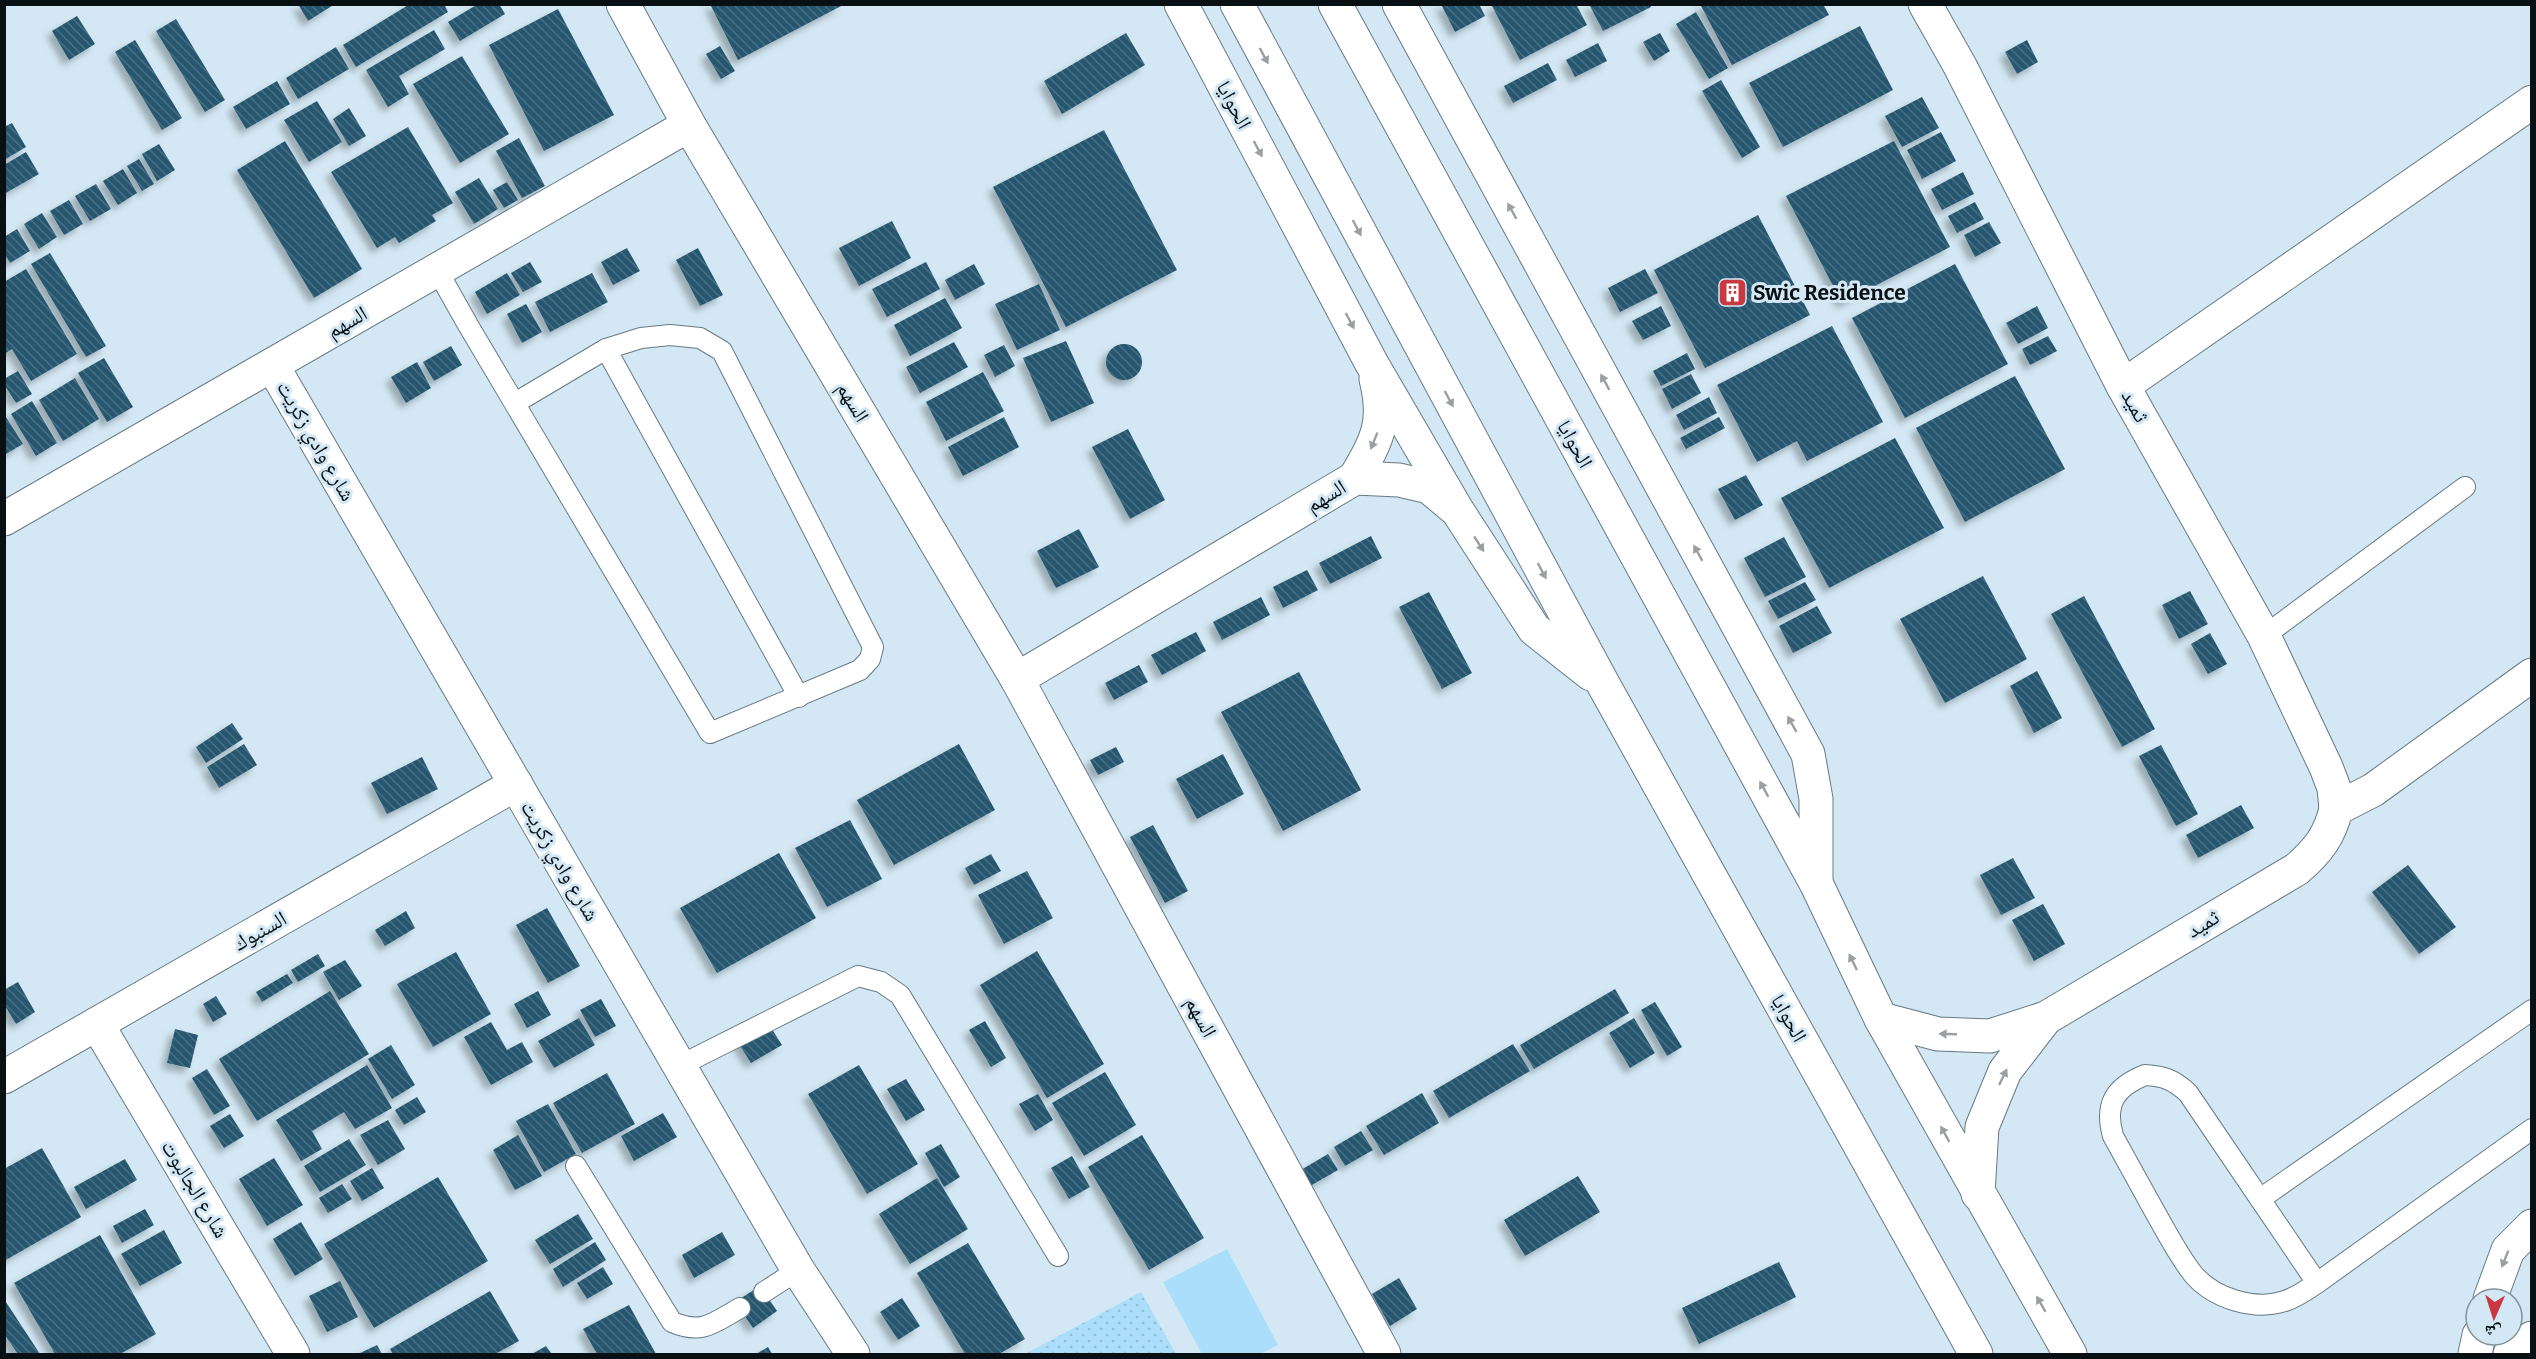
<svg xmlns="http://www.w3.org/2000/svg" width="2536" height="1359" viewBox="0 0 2536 1359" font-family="Bitter,'Noto Naskh Arabic',serif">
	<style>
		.grass { fill: #abdefa }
		.park { fill: url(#park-dots) }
		.building { fill: url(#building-back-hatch); filter: url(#shadow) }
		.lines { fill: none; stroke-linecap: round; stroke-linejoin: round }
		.lane-casing { stroke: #667a84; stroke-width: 22 }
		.street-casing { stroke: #667a84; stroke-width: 35 }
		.secondary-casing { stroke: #667a84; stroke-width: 35 }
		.lane { stroke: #fff; stroke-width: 20 }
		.street { stroke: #fff; stroke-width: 33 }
		.secondary { stroke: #fff; stroke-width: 33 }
		.oneway { fill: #9c9fa1 }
		.labels { text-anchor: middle; stroke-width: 6; stroke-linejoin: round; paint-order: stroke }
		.street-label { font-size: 21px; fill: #081014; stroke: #d3e8f4 }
		.poi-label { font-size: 21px; font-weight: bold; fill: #081014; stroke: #d3e8f4; text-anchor: start }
	</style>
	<defs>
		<pattern id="park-dots" width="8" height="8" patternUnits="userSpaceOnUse" patternTransform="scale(1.5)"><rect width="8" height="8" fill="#abdefa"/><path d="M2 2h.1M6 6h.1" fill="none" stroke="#92bdd5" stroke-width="1.8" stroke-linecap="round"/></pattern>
		<pattern id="building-back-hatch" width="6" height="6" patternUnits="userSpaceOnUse" patternTransform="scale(1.5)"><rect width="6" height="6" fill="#25576f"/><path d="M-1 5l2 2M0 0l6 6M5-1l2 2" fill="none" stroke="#496f81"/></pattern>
		<filter id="shadow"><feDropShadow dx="-5.5" dy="5.5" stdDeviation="3" flood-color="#0004"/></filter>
	</defs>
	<rect width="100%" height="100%" fill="#d3e8f4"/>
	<!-- grass -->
	<polygon class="grass" points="1227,1249 1278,1345 1260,1354 1202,1354 1163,1282"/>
	<!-- park -->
	<polygon class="park" points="1141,1292 1176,1354 1025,1354"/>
	<!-- building -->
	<g class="building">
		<polygon points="298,4 335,4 308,21"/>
		<polygon points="410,4 444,4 448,12 356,67 343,45"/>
		<polygon points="478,4 499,4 505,14 460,41 448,22"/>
		<polygon points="710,4 845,4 738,60"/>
		<polygon points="1441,4 1479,4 1485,16 1455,32"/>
		<polygon points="1494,4 1576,4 1587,25 1520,60 1492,6"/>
		<polygon points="1589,4 1650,4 1651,7 1603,31"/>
		<polygon points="1700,4 1823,4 1829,15 1732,65"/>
		<polygon points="558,9 614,115 544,151 489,45"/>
		<polygon points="1696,12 1728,68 1709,79 1676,24"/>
		<polygon points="77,16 95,44 69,60 52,31"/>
		<polygon points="176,19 225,100 205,112 156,31"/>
		<polygon points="1860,26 1893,90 1783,147 1749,83"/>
		<polygon points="434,30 445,49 399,76 409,94 388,107 366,70"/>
		<polygon points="1126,33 1145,65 1062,114 1044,81"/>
		<polygon points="1660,33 1670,51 1654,61 1643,42"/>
		<polygon points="135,40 182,118 162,130 115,52"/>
		<polygon points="2027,40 2038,62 2017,74 2005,52"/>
		<polygon points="1598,43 1607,61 1575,77 1566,60"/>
		<polygon points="720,46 735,71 721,79 706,54"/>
		<polygon points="336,47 349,69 298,99 286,78"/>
		<polygon points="462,56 509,134 460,163 413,84"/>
		<polygon points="1548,63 1557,80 1513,103 1504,86"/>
		<polygon points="1721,80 1760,147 1742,158 1702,91"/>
		<polygon points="277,81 290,104 246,129 233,107"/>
		<polygon points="1922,97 1939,128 1902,147 1885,116"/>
		<polygon points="317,101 342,142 309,162 284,120"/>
		<polygon points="349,108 366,136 349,146 333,119"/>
		<polygon points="12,123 26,147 4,160 4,127"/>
		<polygon points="408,127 453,203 432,215 436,221 399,243 395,237 377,248 331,172"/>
		<polygon points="1104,130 1177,270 1066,327 993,187"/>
		<polygon points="1941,132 1956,161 1922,179 1907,150"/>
		<polygon points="519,138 545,186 522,198 496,151"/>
		<polygon points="285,141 362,269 314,298 237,170"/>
		<polygon points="1894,141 1950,247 1842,303 1786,196"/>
		<polygon points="159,144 175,170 157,181 142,154"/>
		<polygon points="26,152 39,174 4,194 4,165"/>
		<polygon points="139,159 154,184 142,191 127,166"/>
		<polygon points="123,169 137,193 118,205 103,181"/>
		<polygon points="1963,172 1974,194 1942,210 1931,189"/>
		<polygon points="479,178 498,209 474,224 455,192"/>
		<polygon points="507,182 518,200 504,208 493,190"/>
		<polygon points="96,184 111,209 90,221 75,196"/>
		<polygon points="69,200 83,224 64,235 50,211"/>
		<polygon points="1975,202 1984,219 1957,233 1948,216"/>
		<polygon points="42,213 57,237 39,249 24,224"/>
		<polygon points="1758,215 1810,315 1705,368 1654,270"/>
		<polygon points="892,221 911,258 859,286 839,248"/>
		<polygon points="1989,222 2001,243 1975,257 1964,235"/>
		<polygon points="17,229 30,251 10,263 4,253 4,237"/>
		<polygon points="627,248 640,271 613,285 601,262"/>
		<polygon points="698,248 723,295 700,306 676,260"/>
		<polygon points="50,253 106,346 86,357 31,264"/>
		<polygon points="530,262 542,282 523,292 511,273"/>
		<polygon points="926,262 940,289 887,317 872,289"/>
		<polygon points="974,264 985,284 955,300 945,280"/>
		<polygon points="1955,264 2008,364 1905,418 1852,318"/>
		<polygon points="26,269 77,354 31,381 12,349 4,354 4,282"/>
		<polygon points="1645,269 1658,293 1620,312 1608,288"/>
		<polygon points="507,273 520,295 487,314 475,292"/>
		<polygon points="592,273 608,302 550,332 535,302"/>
		<polygon points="1039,284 1060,330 1017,350 995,304"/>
		<polygon points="945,298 962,328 910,356 894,325"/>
		<polygon points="526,304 542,332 522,343 507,314"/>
		<polygon points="1661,306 1671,326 1643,340 1632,321"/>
		<polygon points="2037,306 2048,328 2018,344 2006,323"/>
		<polygon points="1832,326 1883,422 1807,461 1797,441 1757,462 1717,385"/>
		<polygon points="2048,336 2057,351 2030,365 2022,349"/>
		<polygon points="1066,341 1094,403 1051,422 1023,358"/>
		<polygon points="954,342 968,367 920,393 906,367"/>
		<circle cx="1124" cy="362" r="18"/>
		<polygon points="1004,345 1015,366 995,377 984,355"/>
		<polygon points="451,346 462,365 434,381 423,362"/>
		<polygon points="1687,353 1695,369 1661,386 1653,371"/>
		<polygon points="104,358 133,407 107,422 78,373"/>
		<polygon points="417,362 431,388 406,403 391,377"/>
		<polygon points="18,371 32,394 16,403 4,384 4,379"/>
		<polygon points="983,372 1004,411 946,441 926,402"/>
		<polygon points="1691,374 1701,393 1672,409 1662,389"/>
		<polygon points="2015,376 2065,469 1965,522 1916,428"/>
		<polygon points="75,378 99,419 63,441 39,400"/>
		<polygon points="1709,397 1717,413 1684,430 1676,415"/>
		<polygon points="32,401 57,443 36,456 11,414"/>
		<polygon points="6,417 23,444 4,455 4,418"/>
		<polygon points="1004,417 1019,447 963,476 948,447"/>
		<polygon points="1719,417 1725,428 1686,449 1680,438"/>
		<polygon points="1128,429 1165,500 1130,519 1092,447"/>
		<polygon points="1895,438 1944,528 1829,588 1781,498"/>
		<polygon points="1746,475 1763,505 1735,520 1718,489"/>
		<polygon points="1079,529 1099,567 1056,588 1037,551"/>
		<polygon points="1371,536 1382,558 1330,584 1319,563"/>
		<polygon points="1784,537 1806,577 1765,597 1744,558"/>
		<polygon points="1307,570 1318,590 1283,608 1273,587"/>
		<polygon points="1983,576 2027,659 1945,703 1900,619"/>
		<polygon points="1805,582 1816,600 1778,619 1768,601"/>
		<polygon points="2190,591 2208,624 2179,639 2162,605"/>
		<polygon points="1429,592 1472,673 1442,689 1399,607"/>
		<polygon points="2084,596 2155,729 2122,747 2051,614"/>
		<polygon points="1261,597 1270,615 1222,640 1213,622"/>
		<polygon points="1817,606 1832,633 1793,653 1779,626"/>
		<polygon points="1196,632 1206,651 1162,675 1151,655"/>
		<polygon points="2210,633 2227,664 2208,674 2191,644"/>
		<polygon points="1139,665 1148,682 1114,700 1105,683"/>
		<polygon points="2037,671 2062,718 2034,733 2010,686"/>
		<polygon points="1299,672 1361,790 1283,831 1221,712"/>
		<polygon points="232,723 243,739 206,763 196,747"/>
		<polygon points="244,744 257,765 219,788 207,767"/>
		<polygon points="959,744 995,810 894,865 857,800"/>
		<polygon points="2161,745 2198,814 2176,826 2139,756"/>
		<polygon points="1116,747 1124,762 1098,775 1090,760"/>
		<polygon points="1223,754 1244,794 1197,819 1176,779"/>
		<polygon points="422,757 438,789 387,814 371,783"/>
		<polygon points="2241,805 2254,828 2198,858 2186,835"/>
		<polygon points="850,820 882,879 827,907 795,848"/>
		<polygon points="1153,825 1188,891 1165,903 1130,837"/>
		<polygon points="779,853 816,918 717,973 680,908"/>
		<polygon points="991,854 1001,871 974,885 965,868"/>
		<polygon points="2013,858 2035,898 2001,915 1980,875"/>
		<polygon points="2408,865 2456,927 2419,954 2372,892"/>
		<polygon points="1027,871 1053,918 1004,944 978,895"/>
		<polygon points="2043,904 2065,944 2034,961 2012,920"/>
		<polygon points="547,908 580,966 548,983 516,925"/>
		<polygon points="406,911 415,928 385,946 375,930"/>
		<polygon points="1037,951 1104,1064 1047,1098 980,985"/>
		<polygon points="456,952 491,1014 433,1047 397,984"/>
		<polygon points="318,954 325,966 298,982 291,970"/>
		<polygon points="345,960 362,986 339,1000 323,972"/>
		<polygon points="287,974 293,983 262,1002 256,992"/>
		<polygon points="18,982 35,1012 16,1024 4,1004 4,990"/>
		<polygon points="1615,989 1629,1013 1534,1069 1520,1045"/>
		<polygon points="330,991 369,1054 257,1121 219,1059"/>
		<polygon points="538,991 551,1015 527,1028 514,1004"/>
		<polygon points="216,996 227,1014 213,1022 203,1004"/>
		<polygon points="601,999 616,1026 595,1037 580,1010"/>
		<polygon points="1655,1002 1682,1047 1667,1056 1641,1010"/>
		<polygon points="579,1018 595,1045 554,1068 538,1041"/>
		<polygon points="1634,1018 1655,1053 1630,1068 1609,1033"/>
		<polygon points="985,1021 1006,1058 991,1067 969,1030"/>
		<polygon points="491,1022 507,1050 522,1042 533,1062 491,1085 464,1037"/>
		<polygon points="768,1023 782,1045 751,1063 737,1041"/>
		<polygon points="175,1029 198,1035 190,1068 167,1063"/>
		<polygon points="1513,1044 1530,1071 1449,1118 1433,1091"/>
		<polygon points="391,1045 415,1085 392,1099 368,1059"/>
		<polygon points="367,1065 392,1108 355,1129 344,1112 312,1131 322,1149 301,1161 276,1120"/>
		<polygon points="859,1065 918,1164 867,1194 808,1094"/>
		<polygon points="207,1069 230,1106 214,1115 192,1078"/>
		<polygon points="1105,1072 1136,1125 1084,1156 1052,1103"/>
		<polygon points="607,1073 635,1124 582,1153 553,1103"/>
		<polygon points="906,1079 925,1110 906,1121 887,1089"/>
		<polygon points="1422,1093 1439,1123 1384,1155 1366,1126"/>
		<polygon points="1038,1094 1053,1120 1035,1131 1019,1104"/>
		<polygon points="417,1097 426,1112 404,1125 395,1110"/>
		<polygon points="548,1104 576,1154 544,1172 516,1121"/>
		<polygon points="663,1113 677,1137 634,1161 621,1136"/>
		<polygon points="230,1114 244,1136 224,1148 210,1126"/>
		<polygon points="388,1120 405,1149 378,1165 360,1135"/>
		<polygon points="1361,1131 1373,1150 1345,1166 1334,1147"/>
		<polygon points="518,1135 542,1176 515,1190 493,1150"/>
		<polygon points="1142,1135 1204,1238 1149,1270 1088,1167"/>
		<polygon points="349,1139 366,1165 320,1192 304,1166"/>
		<polygon points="941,1144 960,1177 944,1187 925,1153"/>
		<polygon points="42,1148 81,1217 4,1261 4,1169"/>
		<polygon points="1328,1154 1338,1170 1310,1186 1301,1170"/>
		<polygon points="1072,1156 1090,1187 1069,1199 1051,1168"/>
		<polygon points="274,1158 303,1205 267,1226 239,1179"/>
		<polygon points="125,1159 137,1180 86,1209 74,1187"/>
		<polygon points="372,1168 384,1188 362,1201 350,1181"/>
		<polygon points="1578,1176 1600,1212 1525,1256 1504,1220"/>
		<polygon points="438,1177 488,1261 374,1328 324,1244"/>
		<polygon points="937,1178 968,1229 910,1264 879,1214"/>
		<polygon points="342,1184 352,1199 328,1213 319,1198"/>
		<polygon points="145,1209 154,1225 122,1243 113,1226"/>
		<polygon points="578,1214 593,1239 550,1264 535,1240"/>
		<polygon points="301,1222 323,1259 295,1276 273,1239"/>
		<polygon points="164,1230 182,1263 140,1286 121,1254"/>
		<polygon points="722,1232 735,1255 694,1278 682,1255"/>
		<polygon points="100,1235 156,1334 120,1354 55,1354 14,1283"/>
		<polygon points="595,1242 606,1260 563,1287 553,1269"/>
		<polygon points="968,1243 1025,1339 999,1354 965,1354 917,1273"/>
		<polygon points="1779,1262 1796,1297 1699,1344 1682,1308"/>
		<polygon points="603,1267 613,1284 587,1299 577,1283"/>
		<polygon points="1399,1278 1417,1309 1390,1326 1372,1294"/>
		<polygon points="340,1281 358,1317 327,1332 309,1296"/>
		<polygon points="760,1286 777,1311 753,1328 735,1302"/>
		<polygon points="490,1291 519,1341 495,1354 393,1354 390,1349"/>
		<polygon points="902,1298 920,1326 898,1340 880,1312"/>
		<polygon points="4,1299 40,1354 18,1354 4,1334"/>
		<polygon points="629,1305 656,1354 597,1354 583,1329"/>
		<polygon points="377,1345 382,1354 358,1354"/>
		<polygon points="546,1346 552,1354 532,1354"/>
		<polygon points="768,1347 772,1354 756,1354"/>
	</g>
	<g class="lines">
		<defs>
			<g id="lane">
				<polyline points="437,270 468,325 710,733 860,670 870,659 873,647 722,351 700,338 670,335 641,338 606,349 515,403"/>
				<polyline points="606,349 799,697"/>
				<polyline points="2264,636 2465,487"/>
				<polyline points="679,1066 858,976 881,982 900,995 1058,1256"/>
				<path d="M 2145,1075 C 2164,1076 2174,1080 2188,1093 L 2317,1283 C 2307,1290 2297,1297 2285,1301 C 2255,1311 2214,1299 2193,1274 C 2178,1255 2167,1233 2155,1212 C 2141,1187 2127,1161 2113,1136 C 2104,1104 2115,1087 2145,1075 Z"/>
				<path d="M 576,1166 L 672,1322 C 703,1335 713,1323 740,1308"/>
				<polyline points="2260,1199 2532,1010"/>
				<polyline points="2317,1283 2532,1129"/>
				<polyline points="764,1292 798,1270"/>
			</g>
			<g id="street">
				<polyline points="623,4 689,125 1017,679 1384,1354"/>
				<polyline points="1181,4 1372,364 1457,510 1534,629 1591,674"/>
				<polyline points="1237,4 1602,682 1976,1354"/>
				<polyline points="1335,4 1816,883 1881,1019 2070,1354"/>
				<polyline points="1399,4 1808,754 1816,799 1816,878"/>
				<polyline points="1925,4 1960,66 2123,386 2264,636 2326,767 2334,788 2336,809"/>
				<polyline points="272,365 798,1270 853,1354"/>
				<polyline points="2123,386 2532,102"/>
				<polyline points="1355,478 1399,480 1429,487 1453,507"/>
				<polyline points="4,519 689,125"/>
				<path d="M 1017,679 L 1355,478 C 1377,440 1387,423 1376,379"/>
				<path d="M 1881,1019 L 1938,1034 L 1990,1036 L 2046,1018 L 2297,869 C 2318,851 2330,835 2336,809 L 2373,790 L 2532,675"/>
				<polyline points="97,1024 293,1354"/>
				<polyline points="4,1077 516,784"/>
				<polyline points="1978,1194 1982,1127 2005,1071 2046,1018"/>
				<polyline points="2490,1299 2508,1250 2532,1226"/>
				<polyline points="2475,1354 2479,1335"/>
			</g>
			<polyline id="secondary" points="2510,1354 2532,1338"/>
		</defs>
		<!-- lane casing -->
		<use href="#lane" class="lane-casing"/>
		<!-- street casing -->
		<use href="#street" class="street-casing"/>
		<!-- secondary casing -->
		<use href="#secondary" class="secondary-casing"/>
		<!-- lane -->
		<use href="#lane" class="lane"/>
		<!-- street -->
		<use href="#street" class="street"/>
		<!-- secondary -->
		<use href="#secondary" class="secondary"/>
	</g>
	<!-- one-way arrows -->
	<defs><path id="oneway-solid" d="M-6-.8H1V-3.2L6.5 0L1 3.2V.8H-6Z" transform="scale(1.5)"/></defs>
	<g class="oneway">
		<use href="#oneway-solid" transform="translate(1264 56) rotate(62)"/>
		<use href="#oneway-solid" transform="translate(1258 149) rotate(62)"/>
		<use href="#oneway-solid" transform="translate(1512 211) rotate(-119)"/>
		<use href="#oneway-solid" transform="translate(1357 228) rotate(62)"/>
		<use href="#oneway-solid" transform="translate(1350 321) rotate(62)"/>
		<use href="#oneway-solid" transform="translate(1605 382) rotate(-119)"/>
		<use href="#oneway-solid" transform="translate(1449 399) rotate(62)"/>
		<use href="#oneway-solid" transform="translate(1374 441) rotate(112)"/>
		<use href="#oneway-solid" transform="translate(1479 544) rotate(57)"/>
		<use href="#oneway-solid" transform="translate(1698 553) rotate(-119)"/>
		<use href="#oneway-solid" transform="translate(1542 571) rotate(62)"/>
		<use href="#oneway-solid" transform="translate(1792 724) rotate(-119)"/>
		<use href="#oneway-solid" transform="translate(1764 789) rotate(-119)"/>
		<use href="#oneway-solid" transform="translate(1853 962) rotate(-116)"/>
		<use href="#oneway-solid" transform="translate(1948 1034) rotate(-178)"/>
		<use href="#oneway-solid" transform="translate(2003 1077) rotate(-64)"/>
		<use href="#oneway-solid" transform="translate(1945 1134) rotate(-119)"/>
		<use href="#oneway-solid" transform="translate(2505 1259) rotate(112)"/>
		<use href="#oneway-solid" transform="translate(2041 1304) rotate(-120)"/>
	</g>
	<!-- icons -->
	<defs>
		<symbol id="building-square" viewBox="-11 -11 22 22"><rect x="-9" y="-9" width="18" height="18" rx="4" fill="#c93941" stroke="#d3e8f4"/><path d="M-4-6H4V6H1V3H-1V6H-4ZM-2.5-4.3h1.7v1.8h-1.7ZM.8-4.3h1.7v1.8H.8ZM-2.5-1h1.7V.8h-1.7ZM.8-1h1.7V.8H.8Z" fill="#fff"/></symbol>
	</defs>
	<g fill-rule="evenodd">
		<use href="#building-square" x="1716" y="276" width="33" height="33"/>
	</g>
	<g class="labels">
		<!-- street labels -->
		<g class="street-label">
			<text transform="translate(1234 105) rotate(62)" y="7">الحوايا</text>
			<text transform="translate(347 322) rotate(-30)" y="7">السهم</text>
			<text transform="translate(853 402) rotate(59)" y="7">السهم</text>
			<text transform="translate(2135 406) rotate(61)" y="7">ثميد</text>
			<text transform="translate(316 441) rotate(60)" y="7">شارع وادي زكريت</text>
			<text transform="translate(1575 444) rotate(61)" y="7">الحوايا</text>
			<text transform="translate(1326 496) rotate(-31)" y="7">السهم</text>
			<text transform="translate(560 861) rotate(60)" y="7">شارع وادي زكريت</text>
			<text transform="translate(2203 924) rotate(-31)" y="7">ثميد</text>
			<text transform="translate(260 931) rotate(-30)" y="7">السنبوك</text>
			<text transform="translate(1201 1017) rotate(62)" y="7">السهم</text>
			<text transform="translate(1789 1018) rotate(61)" y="7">الحوايا</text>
			<text transform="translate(195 1189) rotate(59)" y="7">شارع الجالبوت</text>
		</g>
		<!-- poi labels -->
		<g class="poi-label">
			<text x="1753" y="300">Swic Residence</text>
		</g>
	</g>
	<!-- border -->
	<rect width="2536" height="1359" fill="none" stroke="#081014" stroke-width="12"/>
	<!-- north arrow -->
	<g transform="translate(2494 1317) rotate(183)"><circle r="28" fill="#d3e8f4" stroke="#82929a" stroke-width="1.5"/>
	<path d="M0-4.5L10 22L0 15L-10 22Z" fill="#c93941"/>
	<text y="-9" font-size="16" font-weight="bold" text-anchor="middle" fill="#081014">ش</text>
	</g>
</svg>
